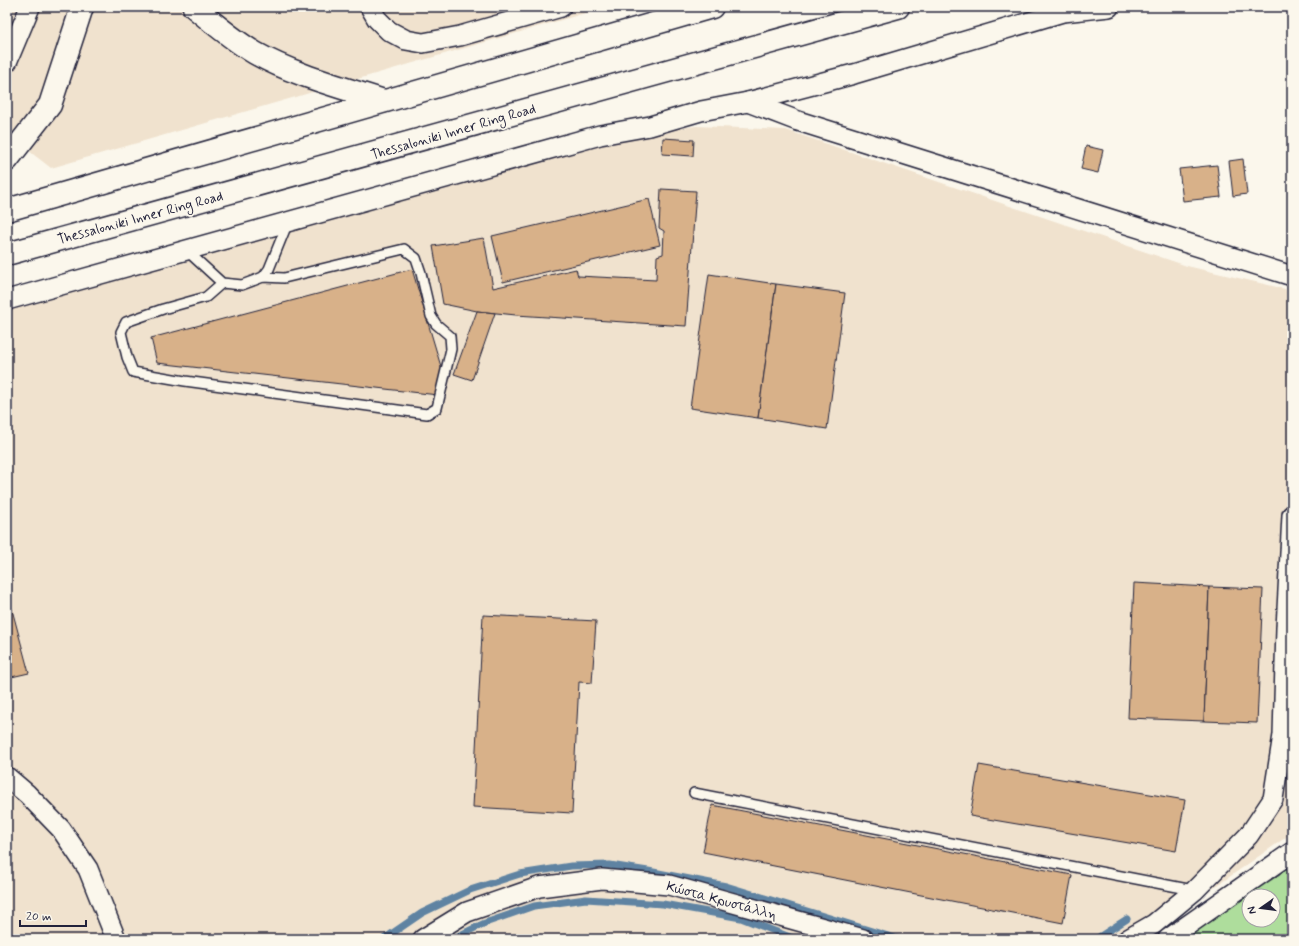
<svg xmlns="http://www.w3.org/2000/svg" width="1299" height="946" viewBox="0 0 1299 946" font-family="Mynerve,sans-serif">
	<style>
		.built { fill: #f0e2ce }
		.green { fill: #aedd9c; stroke: #68806c; fill-rule: evenodd }
		.lines { fill: none; stroke-linecap: round; stroke-linejoin: round }
		.stream { stroke: #5e83a2; stroke-width: 7 }
		.building { fill: #d8b189; stroke: #22223b }
		.lane-casing { stroke: #22223b; stroke-width: 12 }
		.street-casing { stroke: #22223b; stroke-width: 22 }
		.secondary-casing { stroke: #22223b; stroke-width: 25 }
		.highway-casing { stroke: #22223b; stroke-width: 25 }
		.lane { stroke: #fbf7ec; stroke-width: 9 }
		.street { stroke: #fbf7ec; stroke-width: 19 }
		.secondary { stroke: #fbf7ec; stroke-width: 22 }
		.highway { stroke: #fbf7ec; stroke-width: 22 }
		.labels { text-anchor: middle; stroke-width: 3.5; stroke-linejoin: round; paint-order: stroke }
		.street-label { font-size: 14px; fill: #22223b; stroke: #fbf7ec }
	</style>
	<rect width="100%" height="100%" fill="#fbf7ec"/>
	<filter id="ink" filterUnits="userSpaceOnUse"><feTurbulence type="fractalNoise" baseFrequency=".025" numOctaves="2"/><feDisplacementMap in="SourceGraphic" scale="8" xChannelSelector="R" yChannelSelector="G"/><feConvolveMatrix kernelMatrix="1 2 1 2 8 2 1 2 1" color-interpolation-filters="sRGB"/></filter>
	<g filter="url(#ink)">
		<!-- built -->
		<g class="built">
			<polygon points="7,7 606,7 51,168 16,141 7,143"/>
			<polygon points="696,126 786,130 1187,266 1285,289 1292,297 1292,833 1141,939 7,939 7,301 611,137"/>
		</g>
		<!-- green -->
		<path class="green" d="M 1292,866 L 1292,939 L 1184,939 ZM 1249,896 L 1273,896 L 1273,920 L 1249,920 Z"/>
		<g class="lines">
			<!-- stream -->
			<g class="stream">
				<polyline points="384,939 422,913 470,890 520,874 571,866 610,865 648,871 726,886 898,939"/>
				<polyline points="452,939 485,923 534,906 586,899 663,904 741,918 795,939"/>
				<polyline points="1096,939 1127,919"/>
			</g>
		</g>
		<!-- building -->
		<g class="building">
			<polygon points="663,138 694,140 693,156 662,154"/>
			<polygon points="1086,146 1103,150 1098,173 1081,169"/>
			<polygon points="1243,159 1247,194 1233,196 1229,161"/>
			<polygon points="1217,165 1221,197 1183,201 1179,169"/>
			<polygon points="661,189 696,191 686,326 516,315 477,311 443,304 433,246 484,238 493,288 576,269 578,276 656,280 657,256 663,254 664,231 659,228"/>
			<polygon points="649,199 660,245 503,282 492,236"/>
			<polygon points="412,269 442,370 438,395 157,363 151,338"/>
			<polygon points="709,274 776,284 758,418 690,408"/>
			<polygon points="776,284 845,293 827,429 758,418"/>
			<polygon points="477,311 495,313 472,380 454,374"/>
			<polygon points="1134,583 1209,587 1204,721 1128,718"/>
			<polygon points="1209,587 1263,589 1257,723 1204,721"/>
			<polygon points="7,591 29,673 7,678"/>
			<polygon points="483,615 596,621 592,683 579,682 572,813 473,807"/>
			<polygon points="979,765 1185,800 1176,851 970,816"/>
			<polygon points="712,805 1072,875 1063,923 703,852"/>
		</g>
		<g class="lines">
			<defs>
				<g id="lane">
					<polyline points="186,250 222,283 242,285 263,277 284,278 404,249 416,258 421,273 431,316 436,324 450,336 451,349 437,408 427,414 185,381 133,372 127,357 121,332 126,322 163,309 206,297 222,283"/>
					<polyline points="263,277 269,269 288,222"/>
					<polyline points="694,793 1193,890"/>
				</g>
				<g id="street">
					<polyline points="370,7 377,19 389,31 406,40 423,43 460,36 561,7"/>
					<polyline points="7,62 30,7"/>
					<polyline points="748,102 798,121 1292,276"/>
					<polyline points="7,300 600,135 650,126 701,111 748,102 854,74 1063,12 1109,7"/>
					<polyline points="7,777 27,794 61,829 88,869 116,939"/>
					<polyline points="423,939 467,912 539,887 602,879 669,885 863,939"/>
					<polyline points="1128,939 1154,924 1194,891 1249,835 1273,799 1283,735 1286,628 1292,515"/>
					<polyline points="1168,939 1292,852"/>
				</g>
				<g id="secondary">
					<path d="M 194,7 C 213,23 233,40 255,53 C 294,75 341,87 384,101"/>
					<polyline points="7,160 50,105 82,7"/>
				</g>
				<g id="highway">
					<polyline points="7,210 712,7"/>
					<polyline points="7,254 898,7"/>
				</g>
			</defs>
			<!-- lane casing -->
			<use href="#lane" class="lane-casing"/>
			<!-- street casing -->
			<use href="#street" class="street-casing"/>
			<!-- secondary casing -->
			<use href="#secondary" class="secondary-casing"/>
			<!-- highway casing -->
			<use href="#highway" class="highway-casing"/>
			<!-- lane -->
			<use href="#lane" class="lane"/>
			<!-- street -->
			<use href="#street" class="street"/>
			<!-- secondary -->
			<use href="#secondary" class="secondary"/>
			<!-- highway -->
			<use href="#highway" class="highway"/>
		</g>
	</g>
	<g class="labels">
		<!-- street labels -->
		<g class="street-label">
			<text transform="translate(453 131) rotate(-16)" y="5">Thessaloniki Inner Ring Road</text>
			<text transform="translate(140 217) rotate(-15)" y="5">Thessaloniki Inner Ring Road</text>
			<text transform="translate(722 900) rotate(15)" y="5">Κώστα Κρυστάλλη</text>
		</g>
	</g>
	<!-- margin -->
	<rect width="1299" height="946" fill="none" stroke="#fbf7ec" stroke-width="24"/>
	<rect x="12" y="12" width="1275" height="922" fill="none" stroke="#22223b" stroke-width="1.5" filter="url(#ink)"/>
	<!-- north arrow -->
	<g transform="translate(1261 908) rotate(256)"><circle r="19" fill="#fbf7ec" stroke="#a4a2a5"/>
	<path d="M0-3L7 15L0 10L-7 15Z" fill="#22223b"/>
	<text y="-6" font-size="11" font-weight="bold" text-anchor="middle" fill="#22223b">N</text>
	</g>
	<!-- scale -->
	<path d="M20 920v6h66v-6" fill="none" stroke="#22223b" stroke-width="2"/>
	<text x="26" y="920" font-size="12" fill="#22223b" stroke="#fbf7ec" stroke-width="3" paint-order="stroke">20 m</text>
</svg>
